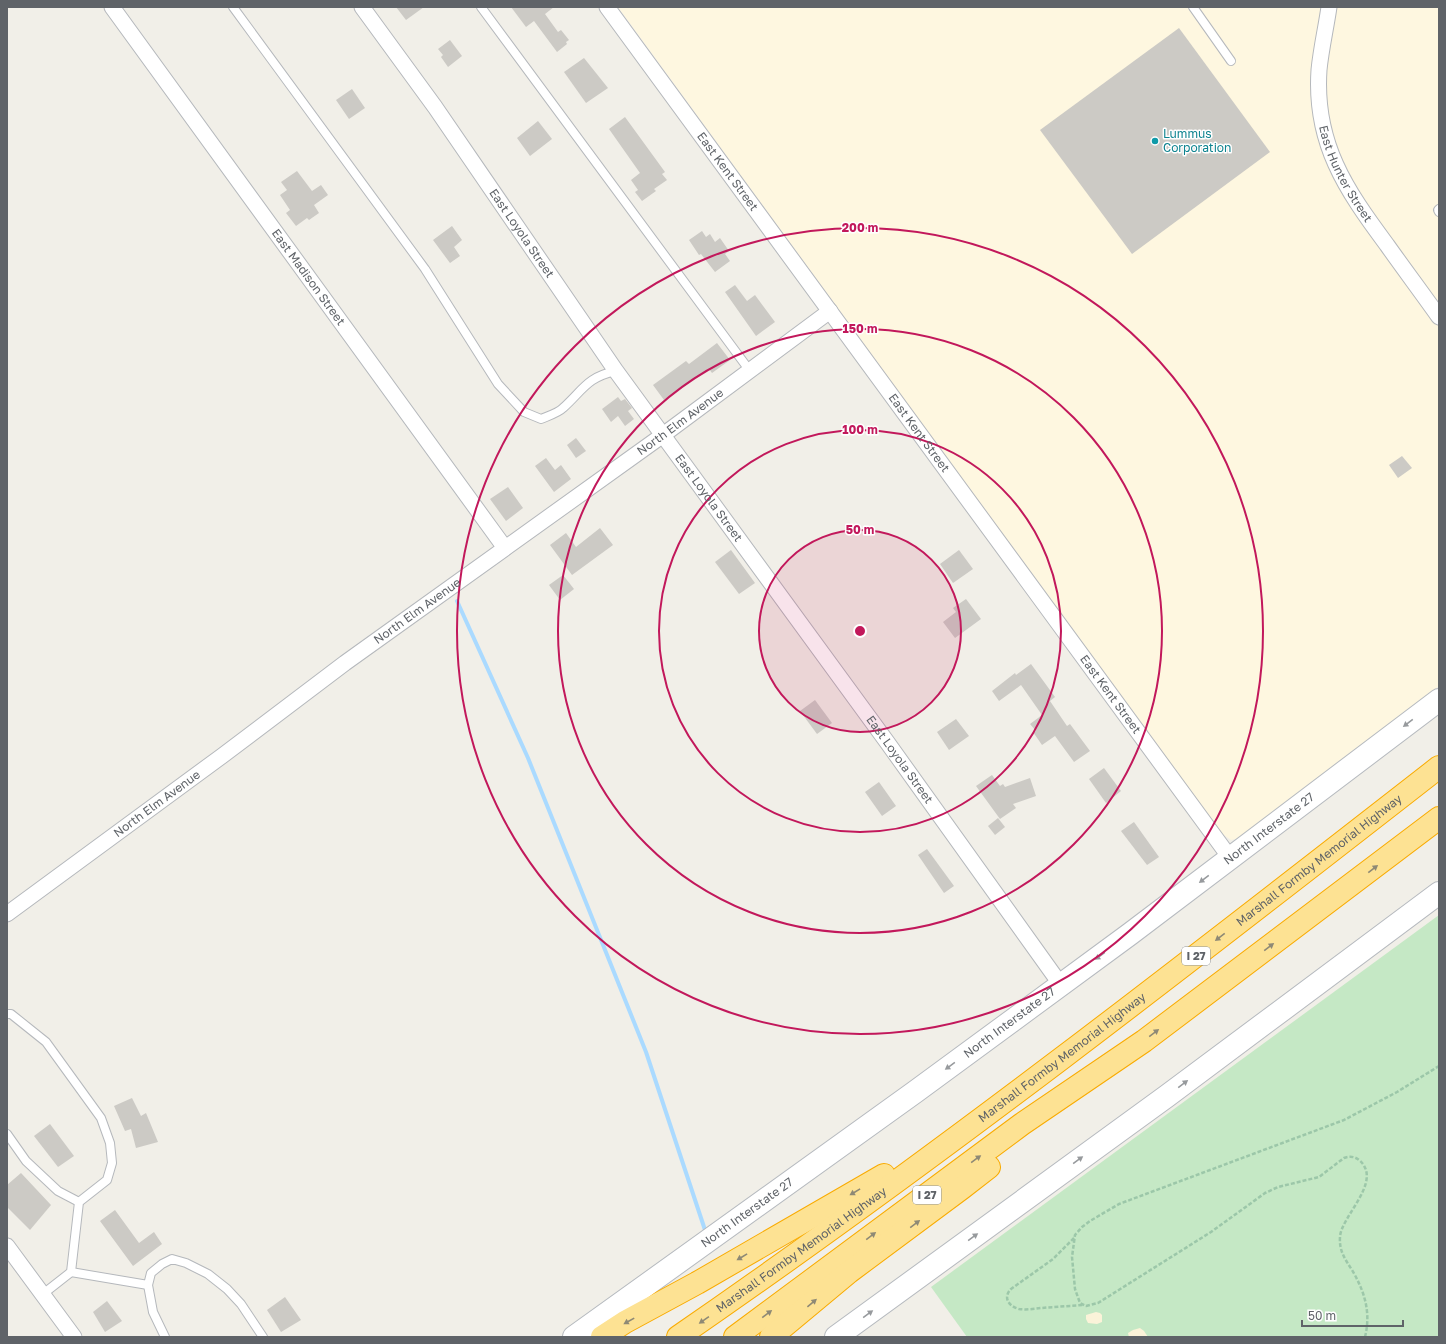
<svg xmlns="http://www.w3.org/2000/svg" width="1446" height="1344" viewBox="0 0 1446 1344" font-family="'Golos Text',sans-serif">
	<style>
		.commercial { fill: #fef7e0 }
		.green { fill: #c5e8c5 }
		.sand { fill: #fbf3d9 }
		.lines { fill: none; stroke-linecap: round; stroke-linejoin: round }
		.stream { stroke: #aadaff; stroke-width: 4 }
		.building { fill: #cccac5 }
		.lane-casing { stroke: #b5b8bc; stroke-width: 10 }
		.street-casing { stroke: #b5b8bc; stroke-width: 17 }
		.secondary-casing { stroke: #b6babf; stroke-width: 24 }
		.highway-casing { stroke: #f9ab00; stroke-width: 24 }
		.path { stroke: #9cc7a9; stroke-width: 2.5; stroke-dasharray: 4 2; stroke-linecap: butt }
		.lane { stroke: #fff; stroke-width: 8 }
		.street { stroke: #fff; stroke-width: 15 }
		.secondary { stroke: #fff; stroke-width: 22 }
		.highway { stroke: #fde293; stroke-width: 22 }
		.oneway { fill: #979a9d }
		.oneway2 { fill: #8e8975 }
		.ring { fill: none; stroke: #c2185b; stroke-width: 2 }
		.culture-dot { fill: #0f9aa8; stroke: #fff; stroke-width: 1.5 }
		.labels { text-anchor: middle; stroke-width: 3; stroke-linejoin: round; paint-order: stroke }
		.shield { fill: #fff; stroke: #8f9295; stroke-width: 1 }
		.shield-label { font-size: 11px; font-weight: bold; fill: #5f6368 }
		.culture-label { font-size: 12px; fill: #0d838f; stroke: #fff; text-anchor: start }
		.street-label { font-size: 12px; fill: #5f6368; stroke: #fff }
		.centre { fill: #c2185b; stroke: #fff; stroke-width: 2 }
		.ring-label { font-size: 12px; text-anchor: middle; font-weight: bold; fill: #c2185b; stroke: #fff; stroke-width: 3; stroke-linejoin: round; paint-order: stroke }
	</style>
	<rect width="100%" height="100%" fill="#f1efe8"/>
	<!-- commercial -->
	<polygon class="commercial" points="618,7 1439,7 1439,686 1241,838 1231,840 1221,833"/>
	<!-- green -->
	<polygon class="green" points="1439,915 1439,1337 967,1337 931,1287"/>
	<!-- sand -->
	<g class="sand">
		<polygon points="1096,1312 1100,1313 1102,1315 1102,1322 1097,1324 1088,1323 1086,1319 1086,1315"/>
		<polygon points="1140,1328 1144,1331 1148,1337 1129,1337 1128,1333 1133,1330"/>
	</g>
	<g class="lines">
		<!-- stream -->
		<polyline class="stream" points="457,601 528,758 646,1052 705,1230"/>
	</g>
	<!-- building -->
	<g class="building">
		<polygon points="396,7 424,7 406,20"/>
		<polygon points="511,7 554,7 545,14 558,32 561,30 569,40 566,42 567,44 557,52 534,21 526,27"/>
		<polygon points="1179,28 1270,152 1132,254 1040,130"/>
		<polygon points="450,40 462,56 448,67 441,57 443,55 438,49"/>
		<polygon points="584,58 608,88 586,103 564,72"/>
		<polygon points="352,89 365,108 349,119 336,100"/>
		<polygon points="625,117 665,172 662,174 667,180 654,189 656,191 642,201 635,192 638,190 631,180 640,173 609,129"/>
		<polygon points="538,121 552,139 530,156 517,138"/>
		<polygon points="297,171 312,191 321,185 328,195 314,205 319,213 309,220 307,218 296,226 286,213 290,210 280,195 287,190 281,182"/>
		<polygon points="452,226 462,240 454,247 460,256 450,263 433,240"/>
		<polygon points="702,231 706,237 710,234 715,242 720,238 729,251 725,254 730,261 715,272 701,254 699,255 689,240"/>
		<polygon points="735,285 747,301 755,295 775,322 756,336 725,292"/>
		<polygon points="717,343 730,360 712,373 709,369 664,400 653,385 686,361 689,364"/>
		<polygon points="618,397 621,401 625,399 632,408 628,411 634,419 625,426 618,416 611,422 602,409"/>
		<polygon points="576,438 586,451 576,458 567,445"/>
		<polygon points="1402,456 1412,468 1398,478 1389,465"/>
		<polygon points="546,458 555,470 561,465 571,479 554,492 535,466"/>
		<polygon points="508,487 523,508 506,521 490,499"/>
		<polygon points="600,528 613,545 572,575 550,545 566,533 576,547"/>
		<polygon points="731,550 755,583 739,594 715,562"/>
		<polygon points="959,550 973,569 953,583 940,564"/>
		<polygon points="563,575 574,589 560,600 549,585"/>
		<polygon points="966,599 981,619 955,638 943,622 956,612 953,608"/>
		<polygon points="1031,664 1055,697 1050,701 1067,726 1070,724 1090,751 1074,762 1055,736 1042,745 1033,732 1036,731 1030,724 1042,715 1021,685 999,701 992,691 1015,673 1016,675"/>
		<polygon points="815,700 832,723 817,734 800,711"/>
		<polygon points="956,719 969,736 949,750 937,732"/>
		<polygon points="1104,768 1121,791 1106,803 1089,779"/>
		<polygon points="992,775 1000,786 1003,784 1005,787 1030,778 1036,796 1013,804 1016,808 1000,819 976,786"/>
		<polygon points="879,782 896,806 882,816 865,792"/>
		<polygon points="998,818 1005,827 995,835 988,826"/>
		<polygon points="1134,822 1159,857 1147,865 1121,831"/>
		<polygon points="927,849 954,886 944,893 918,855"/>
		<polygon points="132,1098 141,1116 146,1113 158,1142 136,1148 131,1129 125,1131 114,1106"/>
		<polygon points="50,1124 74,1156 58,1167 34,1136"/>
		<polygon points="21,1173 51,1205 30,1230 7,1207 7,1185"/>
		<polygon points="115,1210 139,1243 154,1232 162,1244 133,1266 100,1221"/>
		<polygon points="285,1297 301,1320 281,1332 267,1310"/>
		<polygon points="107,1301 122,1321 105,1332 93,1312"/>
	</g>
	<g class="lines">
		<defs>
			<g id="lane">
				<path d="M 233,7 L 425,269 L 498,384 L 524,412 L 541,419 C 548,416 558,413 563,408 C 583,390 587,377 616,371"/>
				<polyline points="481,7 750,371"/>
				<polyline points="1193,7 1231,61"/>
				<polyline points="1439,209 1438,210 1439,212"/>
				<polyline points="7,1014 11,1014 46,1042 101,1118 110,1143 112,1163 107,1180 79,1202 71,1272 43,1294"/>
				<polyline points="7,1134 26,1161 58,1191 79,1202"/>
				<polyline points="71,1272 148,1285"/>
				<polyline points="165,1337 153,1312 148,1285 151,1273 162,1264 172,1259 186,1263 208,1274 227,1289 241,1304 263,1337"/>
			</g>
			<g id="street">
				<path id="s1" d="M 112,7 L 505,548"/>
				<path id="s2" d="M 362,7 L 435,107 L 616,371 L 887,742 L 1061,985"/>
				<path id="s3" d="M 607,7 L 1231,859"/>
				<path id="s4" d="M 1329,7 C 1326,28 1321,49 1319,70 C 1314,143 1346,190 1387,245 C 1404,269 1422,293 1439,317"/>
				<path id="s5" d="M 7,914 L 222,756 L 345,663 L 663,435 L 830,311"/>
				<polyline points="7,1246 74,1337"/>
			</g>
			<g id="secondary">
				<path id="s6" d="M 574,1337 L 915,1092 L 1130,934 L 1439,700"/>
				<polyline points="836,1337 1167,1096 1439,893"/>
			</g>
			<g id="highway">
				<polyline points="602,1337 625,1322 697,1283 884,1175"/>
				<path id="s7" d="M 678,1337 C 939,1157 1189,962 1439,767"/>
				<polyline points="735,1337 1022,1124 1144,1041 1439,818"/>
				<polyline points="771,1337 849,1272 962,1188 989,1167"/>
			</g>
		</defs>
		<!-- lane casing -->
		<use href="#lane" class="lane-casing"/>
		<!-- street casing -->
		<use href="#street" class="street-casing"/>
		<!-- secondary casing -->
		<use href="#secondary" class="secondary-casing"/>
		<!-- highway casing -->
		<use href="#highway" class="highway-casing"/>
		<!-- path -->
		<g class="path">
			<path d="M 1074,1238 L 1053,1259 L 1011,1289 C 1003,1297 1008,1306 1019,1309 C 1026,1310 1034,1309 1041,1308 C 1055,1307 1069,1306 1083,1305"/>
			<path d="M 1365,1337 C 1371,1313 1365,1292 1352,1270 C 1345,1259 1339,1251 1340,1237 C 1341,1216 1384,1181 1359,1160 C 1354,1156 1349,1156 1344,1158 L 1319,1177 L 1278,1187 L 1265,1193 L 1211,1232 L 1098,1303 L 1086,1306 L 1080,1303 L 1075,1289 L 1072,1257 L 1075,1235 L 1082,1227 L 1090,1221 L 1119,1204 L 1344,1120 L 1397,1092 L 1439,1066"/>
		</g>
		<!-- lane -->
		<use href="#lane" class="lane"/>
		<!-- street -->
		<use href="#street" class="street"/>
		<!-- secondary -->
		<use href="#secondary" class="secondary"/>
		<!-- highway -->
		<use href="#highway" class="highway"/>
	</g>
	<!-- one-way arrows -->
	<defs><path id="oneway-solid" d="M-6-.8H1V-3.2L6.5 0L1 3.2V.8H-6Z"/></defs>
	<g class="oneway">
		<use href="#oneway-solid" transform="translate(1408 723) rotate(143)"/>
		<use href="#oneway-solid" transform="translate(1204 879) rotate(143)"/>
		<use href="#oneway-solid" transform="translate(1100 956) rotate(144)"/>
		<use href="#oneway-solid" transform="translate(950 1066) rotate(144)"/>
		<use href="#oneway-solid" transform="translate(1183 1084) rotate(-37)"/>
		<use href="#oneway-solid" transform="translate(1078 1160) rotate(-36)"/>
		<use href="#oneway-solid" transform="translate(973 1237) rotate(-36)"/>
		<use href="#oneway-solid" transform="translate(868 1314) rotate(-36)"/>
	</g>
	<g class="oneway2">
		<use href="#oneway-solid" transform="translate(1373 869) rotate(-38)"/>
		<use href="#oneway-solid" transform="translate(1220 937) rotate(142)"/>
		<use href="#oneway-solid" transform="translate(1269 947) rotate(-37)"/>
		<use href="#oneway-solid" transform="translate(1154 1033) rotate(-37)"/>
		<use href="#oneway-solid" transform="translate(976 1159) rotate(-36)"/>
		<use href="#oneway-solid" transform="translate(855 1192) rotate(149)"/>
		<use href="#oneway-solid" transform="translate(915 1224) rotate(-37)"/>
		<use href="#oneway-solid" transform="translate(871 1236) rotate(-37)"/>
		<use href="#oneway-solid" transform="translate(742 1257) rotate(149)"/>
		<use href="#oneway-solid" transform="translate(812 1303) rotate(-40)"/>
		<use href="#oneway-solid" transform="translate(767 1314) rotate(-37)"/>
		<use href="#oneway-solid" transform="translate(704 1320) rotate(145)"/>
		<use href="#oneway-solid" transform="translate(629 1321) rotate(151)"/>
	</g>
	<!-- distance rings -->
	<circle cx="860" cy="631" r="101" fill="#c2185b" fill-opacity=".12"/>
	<g class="ring">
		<circle cx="860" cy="631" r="101"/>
		<circle cx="860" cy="631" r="201"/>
		<circle cx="860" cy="631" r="302"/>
		<circle cx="860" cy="631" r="403"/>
	</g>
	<!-- markers -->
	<circle class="culture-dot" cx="1155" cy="141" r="4"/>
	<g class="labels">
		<!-- shield labels -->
		<g class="shield">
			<rect x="1182" y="947" width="28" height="18" rx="3"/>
			<rect x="913" y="1186" width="28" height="18" rx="3"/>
		</g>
		<g class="shield-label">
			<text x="1196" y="960">I 27</text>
			<text x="927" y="1199">I 27</text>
		</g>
		<!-- culture labels -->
		<g class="culture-label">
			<text x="1163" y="138">Lummus<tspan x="1163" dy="14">Corporation</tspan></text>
		</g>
		<!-- street labels -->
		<g class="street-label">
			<text dy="4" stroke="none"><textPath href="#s3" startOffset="204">East Kent Street</textPath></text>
			<text dy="4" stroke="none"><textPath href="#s4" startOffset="173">East Hunter Street</textPath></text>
			<text dy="4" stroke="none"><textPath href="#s2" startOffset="277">East Loyola Street</textPath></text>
			<text dy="4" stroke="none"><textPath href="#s1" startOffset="334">East Madison Street</textPath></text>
			<text dy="4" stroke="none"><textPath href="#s5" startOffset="834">North Elm Avenue</textPath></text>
			<text dy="4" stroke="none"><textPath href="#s3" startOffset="528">East Kent Street</textPath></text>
			<text dy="4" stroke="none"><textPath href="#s2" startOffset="601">East Loyola Street</textPath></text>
			<text dy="4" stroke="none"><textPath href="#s5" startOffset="510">North Elm Avenue</textPath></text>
			<text dy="4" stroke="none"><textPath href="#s3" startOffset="852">East Kent Street</textPath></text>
			<text dy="4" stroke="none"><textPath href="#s2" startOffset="925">East Loyola Street</textPath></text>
			<text dy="4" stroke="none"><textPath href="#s5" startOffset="186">North Elm Avenue</textPath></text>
			<text dy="4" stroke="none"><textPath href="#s6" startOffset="861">North Interstate 27</textPath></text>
			<text dy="4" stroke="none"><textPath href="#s7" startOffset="799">Marshall Formby Memorial Highway</textPath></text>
			<text dy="4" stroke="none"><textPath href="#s6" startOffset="537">North Interstate 27</textPath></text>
			<text dy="4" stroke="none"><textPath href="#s7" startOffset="475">Marshall Formby Memorial Highway</textPath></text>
			<text dy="4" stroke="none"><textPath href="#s6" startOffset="213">North Interstate 27</textPath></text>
			<text dy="4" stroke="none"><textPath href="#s7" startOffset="151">Marshall Formby Memorial Highway</textPath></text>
		</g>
	</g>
	<circle cx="860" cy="631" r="6" class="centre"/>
	<g class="ring-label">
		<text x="860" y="232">200 m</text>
		<text x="860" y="333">150 m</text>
		<text x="860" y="434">100 m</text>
		<text x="860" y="534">50 m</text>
	</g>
	<!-- border -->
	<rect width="1446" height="1344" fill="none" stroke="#5f6368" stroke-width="16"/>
	<!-- scale -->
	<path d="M1302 1320v6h101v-6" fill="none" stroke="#5f6368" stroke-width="2"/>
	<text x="1308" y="1320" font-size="12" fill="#5f6368" stroke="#ffffff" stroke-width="3" paint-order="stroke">50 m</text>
</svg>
